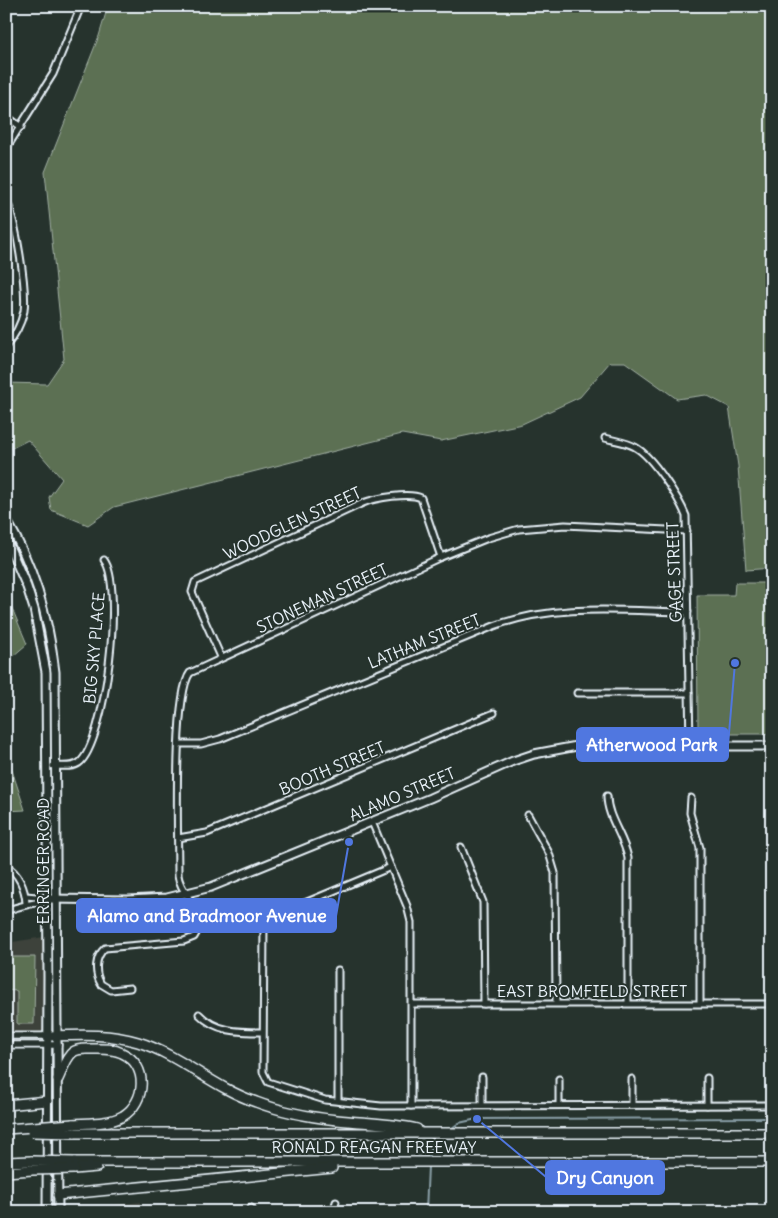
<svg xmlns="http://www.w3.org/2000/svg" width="778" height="1218" viewBox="0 0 778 1218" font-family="Delius,sans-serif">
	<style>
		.built { fill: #3c423a }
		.green { fill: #5c6f52; stroke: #a2b0a5 }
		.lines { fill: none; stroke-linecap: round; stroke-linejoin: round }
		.stream { stroke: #8a9fa7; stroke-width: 2 }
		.minor-casing { stroke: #e8f1f8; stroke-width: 9 }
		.tertiary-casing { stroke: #e8f1f8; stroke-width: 9 }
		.secondary-casing { stroke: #e8f1f8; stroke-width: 11 }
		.motorway-casing { stroke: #e8f1f8; stroke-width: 12 }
		.minor { stroke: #26332d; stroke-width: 5 }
		.tertiary { stroke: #26332d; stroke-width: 5.5 }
		.secondary { stroke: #26332d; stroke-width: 7 }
		.motorway { stroke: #26332d; stroke-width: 9 }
		.motorway-bridge-casing { stroke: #e8f1f8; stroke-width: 12; stroke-linecap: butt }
		.motorway-bridge { stroke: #26332d; stroke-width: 9 }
		.labels { text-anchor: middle; stroke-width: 4; stroke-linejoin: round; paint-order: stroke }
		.street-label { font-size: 16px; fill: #e8f1f8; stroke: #26332d }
		.leader { fill: none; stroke: #5077e0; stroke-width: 2 }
		.callout-dot { fill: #5077e0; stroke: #26332d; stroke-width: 2 }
		.callout { fill: #5077e0; stroke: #5077e0; stroke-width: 2 }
		.callout-label { font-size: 18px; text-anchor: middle; font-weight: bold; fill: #fff }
	</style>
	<rect width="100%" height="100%" fill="#26332d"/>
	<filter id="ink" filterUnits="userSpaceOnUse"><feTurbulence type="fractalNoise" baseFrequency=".02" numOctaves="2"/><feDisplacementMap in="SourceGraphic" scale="10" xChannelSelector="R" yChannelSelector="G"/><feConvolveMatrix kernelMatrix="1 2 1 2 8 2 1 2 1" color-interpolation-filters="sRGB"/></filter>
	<g filter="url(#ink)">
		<!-- built -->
		<g class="built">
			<polygon points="44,937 45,1043 6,1042 6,943"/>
			<polygon points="140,1202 140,1212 70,1212 72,1210"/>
		</g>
		<!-- green -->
		<g class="green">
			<polygon points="108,6 772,6 772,382 766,402 772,409 772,568 746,570 738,466 729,407 706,395 677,399 625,362 610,362 580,397 522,424 441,441 402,434 114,507 88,525 51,510 49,497 62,479 28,440 6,451 6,383 47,384 64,359 45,172 99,36"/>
			<polygon points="735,583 772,583 772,734 703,734 698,730 697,595 734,595"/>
			<polygon points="6,594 27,644 6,662"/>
			<polygon points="6,752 25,810 6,811"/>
			<polygon points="6,957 35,957 34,1024 17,1024 17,991 6,990"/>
		</g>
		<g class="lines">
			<!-- stream -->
			<g class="stream">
				<polyline points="449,1130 459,1123 477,1119 772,1118"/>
				<polyline points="428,1158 431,1146 439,1137"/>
				<polyline points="426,1212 428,1166"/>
			</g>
			<defs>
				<g id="minor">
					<polyline points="6,116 21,127"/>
					<polyline points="6,149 53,74 81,6"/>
					<path d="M 6,199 C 16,220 27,288 24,311 C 21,324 15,336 6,346"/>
					<path d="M 605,438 C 615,441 627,442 635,447 C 652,456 679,498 686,516 L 690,746"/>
					<path d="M 221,657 L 192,592 L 195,582 L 363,503 C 375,498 410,492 421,498 L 441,557"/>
					<polyline points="577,693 689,693"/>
					<path d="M 179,744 L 201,744 L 220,739 L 494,626 C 556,603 623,611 688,612"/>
					<path d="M 53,766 C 61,766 72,768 79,763 C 106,742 124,585 104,560"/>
					<path d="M 607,796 C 607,818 624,836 628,858 L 628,1003"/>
					<polyline points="691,798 690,813 700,848 700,1003"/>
					<polyline points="528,815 549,853 555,873 556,1003"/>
					<polyline points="372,822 407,906 411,922 411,1106"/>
					<polyline points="178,838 207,833 494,713"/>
					<polyline points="461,847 483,902 484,1004"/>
					<path d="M 6,866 C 19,873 25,889 26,903"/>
					<polyline points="391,867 271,917 264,924 263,1072 268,1082 325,1100 381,1106 772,1105"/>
					<polyline points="26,896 47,898"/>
					<path d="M 6,911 C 20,905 35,904 48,899"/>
					<polyline points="338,970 338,1101"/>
					<path d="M 130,988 L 111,990 L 101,984 C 94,972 95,957 105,948 L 184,941 L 194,937 C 211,911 180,897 178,875 C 178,840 173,695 190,673 L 441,557 L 488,538 L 519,529 L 565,525 L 687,531"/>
					<polyline points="412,1004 772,1004"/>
					<path d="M 199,1014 C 216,1032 239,1032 262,1032"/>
					<polyline points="482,1077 482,1105"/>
					<polyline points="707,1078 707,1105"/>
					<polyline points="559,1079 559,1105"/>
					<polyline points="632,1105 632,1079"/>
					<polyline points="251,1208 254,1212"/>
					<polyline points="333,1212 336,1202"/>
				</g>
				<g id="tertiary">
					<polyline points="6,1036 47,1036"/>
					<polyline points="6,1045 58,1045"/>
				</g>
				<g id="secondary">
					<path d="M 6,519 C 34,566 49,618 55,672 L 58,1212"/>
					<polyline points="6,539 27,587 34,609 46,672 48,976 47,1212"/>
					<polyline points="48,899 128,900 167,898 211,887 430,798 513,761 534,754 577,746 772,746"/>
				</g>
				<g id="motorway">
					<path d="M 47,1036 C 78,1035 109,1033 138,1042 C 180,1055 214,1088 256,1102 C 282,1112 310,1117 337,1120 C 364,1123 390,1123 417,1129"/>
					<path d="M 58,1079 C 62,1071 66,1057 73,1052 C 78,1048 86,1049 92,1049 C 102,1049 112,1048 122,1053 C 149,1065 146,1102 123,1116 C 109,1124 89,1123 73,1124"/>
					<polyline points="6,1105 47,1101"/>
					<polyline points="6,1129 33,1127"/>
					<polyline points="74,1133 772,1133"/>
					<polyline points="6,1162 32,1161"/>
					<polyline points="74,1162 772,1162"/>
					<polyline points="74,1169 97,1167"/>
					<polyline points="6,1172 32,1170"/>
					<polyline points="58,1195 332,1168"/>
				</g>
			</defs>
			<!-- minor casing -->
			<use href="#minor" class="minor-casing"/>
			<!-- tertiary casing -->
			<use href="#tertiary" class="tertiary-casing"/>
			<!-- secondary casing -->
			<use href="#secondary" class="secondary-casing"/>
			<!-- motorway casing -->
			<use href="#motorway" class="motorway-casing"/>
			<!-- minor -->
			<use href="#minor" class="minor"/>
			<!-- tertiary -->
			<use href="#tertiary" class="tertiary"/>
			<!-- secondary -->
			<use href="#secondary" class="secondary"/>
			<!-- motorway -->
			<use href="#motorway" class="motorway"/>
			<defs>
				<g id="motorway-bridge">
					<polyline points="33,1127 73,1124"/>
					<polyline points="32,1132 74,1133"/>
					<polyline points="32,1161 74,1162"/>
					<polyline points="32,1170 74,1169"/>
				</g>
			</defs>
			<!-- motorway-bridge casing -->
			<use href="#motorway-bridge" class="motorway-bridge-casing"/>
			<!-- motorway-bridge -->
			<use href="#motorway-bridge" class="motorway-bridge"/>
		</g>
	</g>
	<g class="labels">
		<!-- street labels -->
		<g class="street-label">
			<text transform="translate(292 523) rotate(-25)" y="6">WOODGLEN STREET</text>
			<text transform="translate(674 572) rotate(-92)" y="6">GAGE STREET</text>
			<text transform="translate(322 598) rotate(-25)" y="6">STONEMAN STREET</text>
			<text transform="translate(424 641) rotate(-22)" y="6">LATHAM STREET</text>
			<text transform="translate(94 648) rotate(-85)" y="6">BIG SKY PLACE</text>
			<text transform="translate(332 768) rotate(-23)" y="6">BOOTH STREET</text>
			<text transform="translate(402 794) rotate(-23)" y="6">ALAMO STREET</text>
			<text transform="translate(43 861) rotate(-90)" y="6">ERRINGER ROAD</text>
			<text x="592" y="997">EAST BROMFIELD STREET</text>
			<text x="374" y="1153">RONALD REAGAN FREEWAY</text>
		</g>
	</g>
	<!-- callouts -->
	<path class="leader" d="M735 663L728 745M349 842L336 916M477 1119L546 1177"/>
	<g class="callout-dot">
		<circle cx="735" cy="663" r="5"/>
		<circle cx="349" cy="842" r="5"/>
		<circle cx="477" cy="1119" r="5"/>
	</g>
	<g class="callout">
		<rect x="577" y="728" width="151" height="33" rx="5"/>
		<rect x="77" y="899" width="259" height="33" rx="5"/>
		<rect x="546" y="1161" width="118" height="33" rx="5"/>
	</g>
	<g class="callout-label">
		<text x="652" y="751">Atherwood Park</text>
		<text x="207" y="922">Alamo and Bradmoor Avenue</text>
		<text x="605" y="1184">Dry Canyon</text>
	</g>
	<!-- margin -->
	<rect width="778" height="1218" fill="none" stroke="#26332d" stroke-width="25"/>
	<rect x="12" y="12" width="753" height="1193" fill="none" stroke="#e8f1f8" stroke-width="2" filter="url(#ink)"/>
</svg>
